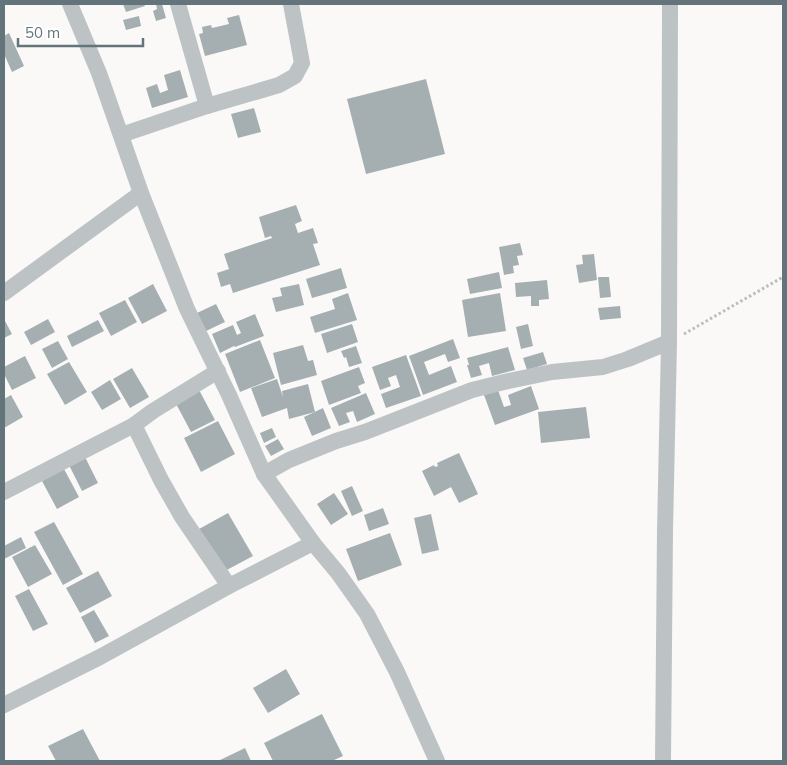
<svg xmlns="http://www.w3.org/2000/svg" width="787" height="765" viewBox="0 0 787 765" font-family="Mulish,sans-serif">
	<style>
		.building { fill: #a5afb2 }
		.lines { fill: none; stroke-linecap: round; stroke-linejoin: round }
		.path { stroke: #babec0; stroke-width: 3; stroke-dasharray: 2.5 2.5; stroke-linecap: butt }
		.street { stroke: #bdc3c5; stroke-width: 16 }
	</style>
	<rect width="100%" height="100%" fill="#faf9f8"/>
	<!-- building -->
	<g class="building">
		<polygon points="123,4 144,4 145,6 126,12"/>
		<polygon points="156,4 162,4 166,18 156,21 153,11 157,9"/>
		<polygon points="239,15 247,45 205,56 199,34 203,33 202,27 211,25 212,28 229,24 227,18"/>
		<polygon points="139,16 141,26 126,30 123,20"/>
		<polygon points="9,33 24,66 12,72 4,54 4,36"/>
		<polygon points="180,70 188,97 152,108 146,88 157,84 160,93 168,90 164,75"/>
		<polygon points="426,79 445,154 366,174 347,99"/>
		<polygon points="254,108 261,132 238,138 231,114"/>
		<polygon points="296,205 302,221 295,224 298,233 313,228 318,243 313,244 320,265 233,293 230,284 221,287 217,273 229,269 224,254 272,238 271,236 265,238 259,217"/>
		<polygon points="520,243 523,255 517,256 519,265 513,266 514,273 504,275 499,247"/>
		<polygon points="594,254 597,280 579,283 576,265 583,264 582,255"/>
		<polygon points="341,268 347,288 312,298 306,279"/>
		<polygon points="499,272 502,288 470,294 467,279"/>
		<polygon points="598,277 609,277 611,297 600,298"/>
		<polygon points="547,280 549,299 539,300 539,306 531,306 531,296 516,297 515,283"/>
		<polygon points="153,284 167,311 142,324 128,298"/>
		<polygon points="299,284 304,305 276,312 272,298 282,296 280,288"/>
		<polygon points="348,293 357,320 315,333 310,317 335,309 332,299"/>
		<polygon points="500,293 506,331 468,337 462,300"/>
		<polygon points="125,300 137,322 111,336 99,313"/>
		<polygon points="216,304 225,322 206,331 197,313"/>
		<polygon points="620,306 621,318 600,320 598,308"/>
		<polygon points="255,314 264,336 235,347 234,346 220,353 212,334 233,325 237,335 241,333 236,322"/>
		<polygon points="4,319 12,334 4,338"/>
		<polygon points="48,319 55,332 31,345 24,332"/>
		<polygon points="98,320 104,331 72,347 67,336"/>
		<polygon points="352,324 358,342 327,353 321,334"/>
		<polygon points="528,324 533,346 521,349 516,327"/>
		<polygon points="453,339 460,358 448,362 445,354 424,362 429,375 451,366 457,382 423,395 409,356"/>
		<polygon points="260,340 275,378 240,392 225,354"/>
		<polygon points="58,341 68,359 52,368 42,349"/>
		<polygon points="303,345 308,361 313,360 317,375 281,385 273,353"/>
		<polygon points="356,346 362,363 349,367 346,357 344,358 341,351"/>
		<polygon points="508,347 515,370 492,376 489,363 479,366 482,375 471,378 467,365 469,365 467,358"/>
		<polygon points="543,352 547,364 527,370 523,358"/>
		<polygon points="406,355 421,396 386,408 381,394 400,387 396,375 388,378 391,386 380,390 372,367"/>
		<polygon points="25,356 36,378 12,390 4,374 4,367"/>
		<polygon points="69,362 87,392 65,405 47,374"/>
		<polygon points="359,367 365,383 358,386 361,393 329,405 321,381"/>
		<polygon points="132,368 149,397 130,408 113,379"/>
		<polygon points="277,379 283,397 282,391 308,384 315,412 289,419 287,408 262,417 251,388"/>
		<polygon points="110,380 121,399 102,410 91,392"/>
		<polygon points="531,386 539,409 495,425 484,395 498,390 504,407 511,405 508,395"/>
		<polygon points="198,388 215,420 191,432 174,400"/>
		<polygon points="366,393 375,414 357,422 353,411 346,413 350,422 339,426 331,408"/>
		<polygon points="11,395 23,417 4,428 4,399"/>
		<polygon points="586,407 590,438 541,443 538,412"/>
		<polygon points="323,408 331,428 312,436 304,417"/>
		<polygon points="218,421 235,454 201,472 184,438"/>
		<polygon points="272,428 276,437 264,443 260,433"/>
		<polygon points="278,439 284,449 271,456 265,446"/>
		<polygon points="459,453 478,494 459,503 451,487 434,496 422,471 434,465 435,467 438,466 437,463"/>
		<polygon points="85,457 98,483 82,491 69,465"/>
		<polygon points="64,469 79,497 57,509 42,481"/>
		<polygon points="352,486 363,511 352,516 341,491"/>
		<polygon points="334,493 348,514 331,525 317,504"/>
		<polygon points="383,508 389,524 369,531 364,515"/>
		<polygon points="228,513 253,556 223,572 199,529"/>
		<polygon points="431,514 439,550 422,554 414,518"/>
		<polygon points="54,522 83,574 63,585 34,532"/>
		<polygon points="390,533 402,565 358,581 346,549"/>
		<polygon points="21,537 26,548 4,559 4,546"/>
		<polygon points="35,545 52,574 28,587 12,557"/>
		<polygon points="98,571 112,596 80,613 66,588"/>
		<polygon points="29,589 48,624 33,631 15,596"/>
		<polygon points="94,610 109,636 95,643 81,617"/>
		<polygon points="286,669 300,694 268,713 253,688"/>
		<polygon points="322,714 343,756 332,761 273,761 264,743"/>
		<polygon points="83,729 100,761 56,761 48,746"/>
		<polygon points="245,748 251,761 218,761"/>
	</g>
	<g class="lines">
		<!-- path -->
		<polyline class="path" points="684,334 783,277"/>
		<!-- street -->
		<g class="street">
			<polyline points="70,4 99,73 141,193 187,309 229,395 264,474 313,543 338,573 367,614 397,672 437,761"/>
			<polyline points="178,4 207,106"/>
			<polyline points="121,135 207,106 279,85 295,76 302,63 291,4"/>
			<polyline points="4,293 141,193"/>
			<polyline points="134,425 161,480 182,517 229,586"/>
			<polyline points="264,474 289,460 336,441 365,432 472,390 504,382 552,372 603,367 628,359 669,342"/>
			<polyline points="4,492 134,425 153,411 218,371"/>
			<polyline points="4,705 100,657 229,586 313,543"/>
			<polyline points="663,761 665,531 669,342 670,4"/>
		</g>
	</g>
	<!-- border -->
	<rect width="787" height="765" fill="none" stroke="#63747a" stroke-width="10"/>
	<!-- scale -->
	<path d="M18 38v8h125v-8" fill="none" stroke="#63747a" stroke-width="2.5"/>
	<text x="25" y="38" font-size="15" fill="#63747a" stroke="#ffffff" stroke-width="4" paint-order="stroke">50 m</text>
</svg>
